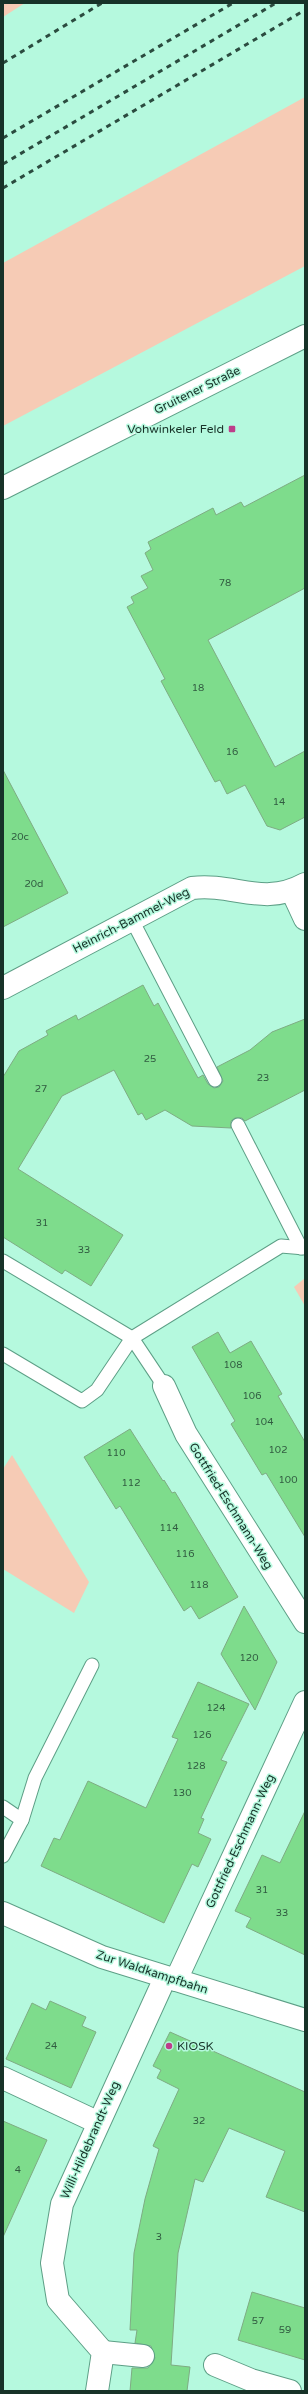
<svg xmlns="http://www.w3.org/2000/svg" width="308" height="2394" viewBox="0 0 308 2394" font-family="'Varela Round',sans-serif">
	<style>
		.green { fill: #f6cbb5 }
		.building { fill: #7edc8c; stroke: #7eac83 }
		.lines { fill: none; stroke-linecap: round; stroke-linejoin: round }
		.lane-casing { stroke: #5d9f86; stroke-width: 15 }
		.street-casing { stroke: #5d9f86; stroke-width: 24 }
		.secondary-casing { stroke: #5d9f86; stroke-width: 24 }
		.lane { stroke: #fff; stroke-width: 13 }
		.street { stroke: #fff; stroke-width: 22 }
		.secondary { stroke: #fff; stroke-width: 22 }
		.rail { stroke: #2b4b3f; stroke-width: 3; stroke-dasharray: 5 5; stroke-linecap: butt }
		.poi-dot { fill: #bd3e8a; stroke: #b5f9de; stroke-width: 1.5 }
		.labels { text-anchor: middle; stroke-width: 3; stroke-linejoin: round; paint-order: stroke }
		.number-label { font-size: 10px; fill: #315c41 }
		.street-label { font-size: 12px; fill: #173228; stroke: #b5f9de }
		.poi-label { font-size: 12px; fill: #173228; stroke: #b5f9de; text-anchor: end }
	</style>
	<rect width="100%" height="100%" fill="#b5f9de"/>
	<!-- green -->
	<g class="green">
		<polygon points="3,3 25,3 3,17"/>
		<polygon points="305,97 305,266 3,426 3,263"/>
		<polygon points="305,1278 305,1306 294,1287"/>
		<polygon points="12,1455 89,1582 74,1613 3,1569 3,1469"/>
	</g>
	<!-- building -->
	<g class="building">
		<polygon points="305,475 305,588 208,640 275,767 305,751 305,817 280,830 267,826 245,785 227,794 220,780 215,782 161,681 165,679 127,607 134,603 131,597 148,588 141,576 153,570 145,553 151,549 148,542 213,508 216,515 241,502 244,507"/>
		<polygon points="3,770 68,893 3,927"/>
		<polygon points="143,985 154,1006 158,1003 198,1078 203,1075 208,1084 214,1088 219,1087 223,1081 217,1067 250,1050 272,1032 305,1019 305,1090 245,1121 242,1118 235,1118 231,1121 231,1128 192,1126 165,1110 146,1120 142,1113 138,1115 114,1070 62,1096 18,1169 123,1235 91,1286 65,1270 62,1274 3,1237 3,1077 19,1051 48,1035 46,1031 76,1015 78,1020"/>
		<polygon points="218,1332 230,1353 251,1341 282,1394 278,1396 305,1442 305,1537 266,1473 262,1475 231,1424 235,1421 192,1347"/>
		<polygon points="130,1429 163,1481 164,1480 172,1493 175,1492 238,1597 199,1619 191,1606 184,1611 120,1506 116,1509 84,1457"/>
		<polygon points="244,1606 277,1662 255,1710 221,1654"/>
		<polygon points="198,1682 249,1704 221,1760 227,1762 201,1818 204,1819 198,1833 211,1839 198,1867 192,1864 164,1923 41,1866 54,1838 60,1840 88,1781 146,1808 178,1739 172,1737"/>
		<polygon points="305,1811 305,1955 246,1927 251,1918 235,1911 262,1855 280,1863"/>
		<polygon points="50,2001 86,2017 82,2026 96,2032 71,2088 6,2059 32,2003 46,2010"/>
		<polygon points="170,2032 305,2092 305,2212 266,2197 285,2151 229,2128 203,2182 195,2179 178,2253 171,2365 190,2367 187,2391 130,2391 132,2368 148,2368 155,2358 151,2346 135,2343 137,2330 130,2330 134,2253 145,2199 159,2149 153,2146 179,2089 157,2078 161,2070 153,2066"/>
		<polygon points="3,2121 47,2140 3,2237"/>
		<polygon points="252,2292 305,2308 305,2360 238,2340"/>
	</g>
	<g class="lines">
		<defs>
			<g id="lane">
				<polyline points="131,918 215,1080"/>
				<polyline points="238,1125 301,1248"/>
				<polyline points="3,1261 132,1338 97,1390 82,1401 3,1354"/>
				<polyline points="164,1386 132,1338 281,1246 305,1248"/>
				<polyline points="3,1807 22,1820 3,1856"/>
				<polyline points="22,1820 35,1778 92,1665"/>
			</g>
			<g id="street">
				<polyline points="292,891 305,919"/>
				<path d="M 3,988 L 192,888 C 235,883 263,907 305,884"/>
				<polyline points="164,1386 186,1434 305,1622"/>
				<polyline points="176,1980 305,1702"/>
				<polyline points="3,2078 97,2122"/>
				<polyline points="103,2352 143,2356"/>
				<polyline points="215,2365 251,2380 290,2391"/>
				<polyline points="97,2391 103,2352 58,2300 52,2263 62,2204 165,1978"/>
			</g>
			<g id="secondary">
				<polyline points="3,488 305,336"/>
				<polyline points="3,1913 102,1957 305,2020"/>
			</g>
		</defs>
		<!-- lane casing -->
		<use href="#lane" class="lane-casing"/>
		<!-- street casing -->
		<use href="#street" class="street-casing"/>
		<!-- secondary casing -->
		<use href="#secondary" class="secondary-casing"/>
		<!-- lane -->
		<use href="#lane" class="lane"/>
		<!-- street -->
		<use href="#street" class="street"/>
		<!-- secondary -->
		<use href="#secondary" class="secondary"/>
		<!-- rail -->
		<g class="rail">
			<polyline points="3,63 102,3"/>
			<polyline points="3,138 233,3"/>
			<polyline points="3,164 276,3"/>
			<polyline points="3,188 305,10"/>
		</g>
	</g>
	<!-- markers -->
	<g class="poi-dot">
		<rect x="228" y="425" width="8" height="8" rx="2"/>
		<circle cx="169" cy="2046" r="4"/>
	</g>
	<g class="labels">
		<!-- number labels -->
		<g class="number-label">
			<text x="225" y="586">78</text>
			<text x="198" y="691">18</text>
			<text x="232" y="755">16</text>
			<text x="279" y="805">14</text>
			<text x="20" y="840">20c</text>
			<text x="34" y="887">20d</text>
			<text x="150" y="1062">25</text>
			<text x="263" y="1081">23</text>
			<text x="41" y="1092">27</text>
			<text x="42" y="1226">31</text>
			<text x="84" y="1253">33</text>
			<text x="233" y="1368">108</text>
			<text x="252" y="1399">106</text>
			<text x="264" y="1425">104</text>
			<text x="278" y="1453">102</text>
			<text x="116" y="1456">110</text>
			<text x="288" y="1483">100</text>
			<text x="131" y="1486">112</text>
			<text x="169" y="1531">114</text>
			<text x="185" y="1557">116</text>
			<text x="199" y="1588">118</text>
			<text x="249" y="1661">120</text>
			<text x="216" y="1711">124</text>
			<text x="202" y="1738">126</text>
			<text x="196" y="1769">128</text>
			<text x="182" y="1796">130</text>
			<text x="262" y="1893">31</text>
			<text x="282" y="1916">33</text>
			<text x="51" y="2049">24</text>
			<text x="199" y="2124">32</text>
			<text x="18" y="2173">4</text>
			<text x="159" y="2240">3</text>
			<text x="258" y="2324">57</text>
			<text x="285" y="2333">59</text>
		</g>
		<!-- street labels -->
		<g class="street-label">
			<text transform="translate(197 390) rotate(-26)" y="4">Gruitener Straße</text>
			<text transform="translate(131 920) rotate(-27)" y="4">Heinrich-Bammel-Weg</text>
			<text transform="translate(231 1506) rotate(58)" y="4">Gottfried-Eschmann-Weg</text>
			<text transform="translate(240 1841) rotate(-65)" y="4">Gottfried-Eschmann-Weg</text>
			<text transform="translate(152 1972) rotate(18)" y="4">Zur Waldkampfbahn</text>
			<text transform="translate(90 2140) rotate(-66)" y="4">Willi-Hildebrandt-Weg</text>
		</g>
		<!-- poi labels -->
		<g class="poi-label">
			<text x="224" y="433">Vohwinkeler Feld</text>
			<text x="177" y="2050" text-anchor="start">KIOSK</text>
		</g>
	</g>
	<!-- border -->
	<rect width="308" height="2394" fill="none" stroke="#173228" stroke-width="8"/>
</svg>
